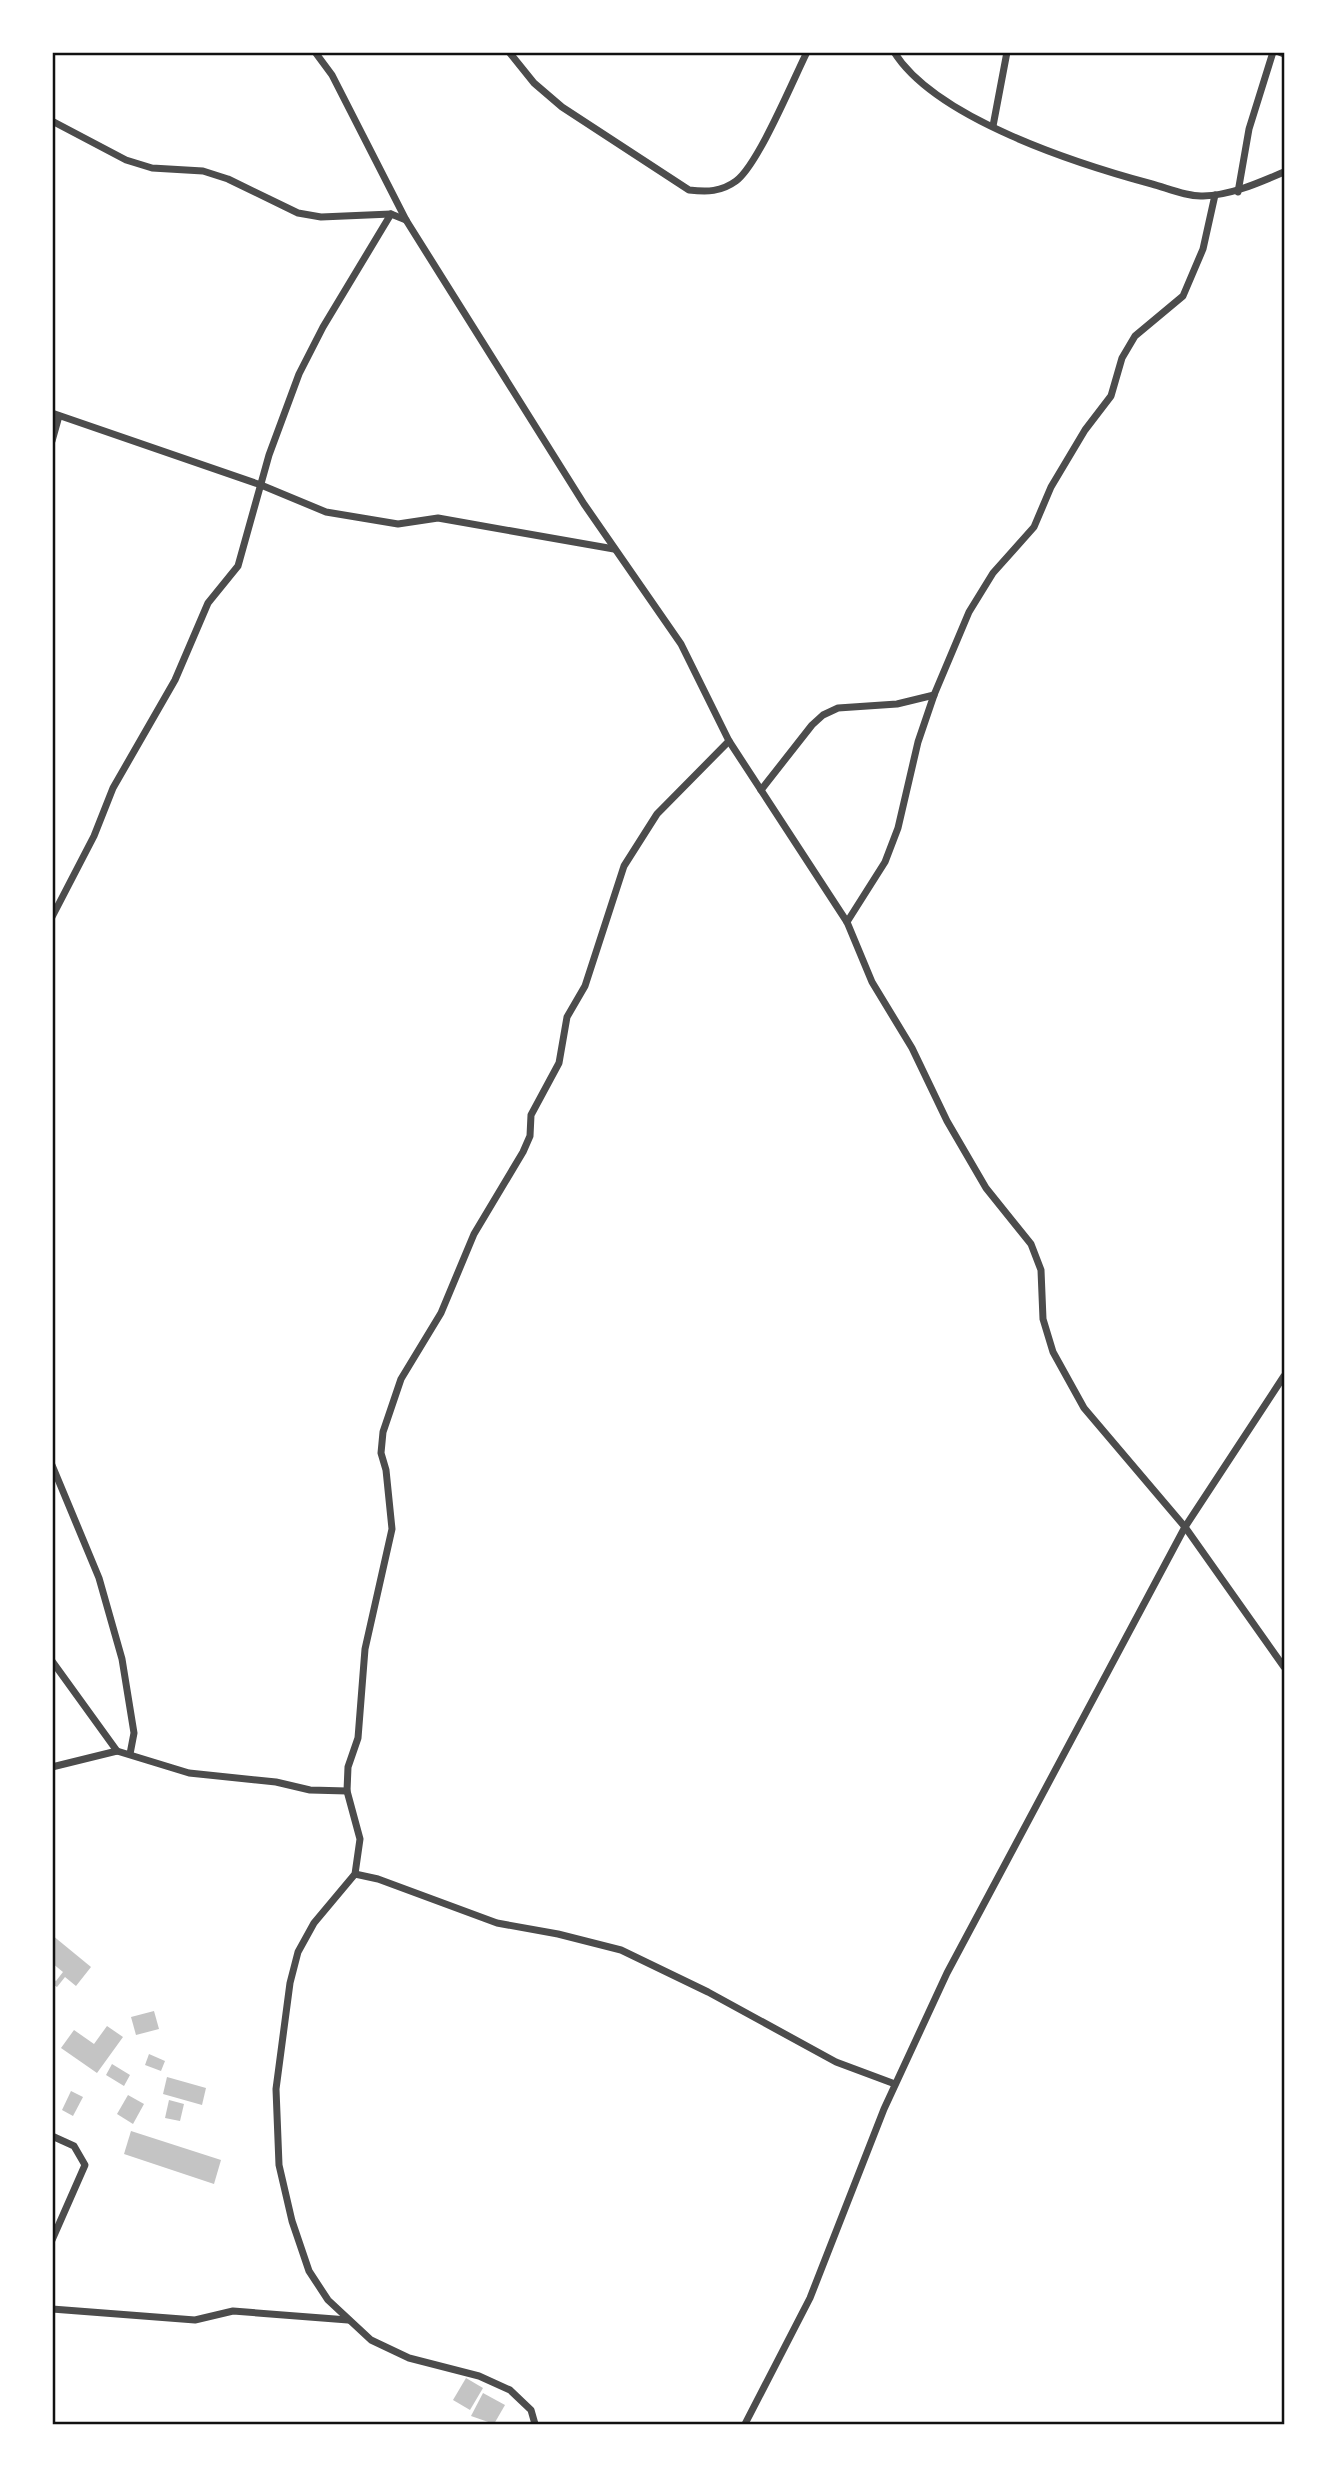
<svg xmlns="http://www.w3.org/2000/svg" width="1337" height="2477" viewBox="0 0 1337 2477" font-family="'Nunito Sans',sans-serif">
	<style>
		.building { fill: #c4c4c4 }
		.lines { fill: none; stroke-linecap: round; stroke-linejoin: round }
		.minor { stroke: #4c4c4c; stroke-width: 7 }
		.neatline { fill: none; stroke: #111; stroke-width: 2.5 }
	</style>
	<rect width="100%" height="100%" fill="#fff"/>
	<!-- building -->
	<g class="building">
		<polygon points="52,1935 91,1967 76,1986 65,1977 57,1987 52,1984 52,1978 56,1981 63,1972 52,1963"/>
		<polygon points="154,2011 159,2029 136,2035 131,2017"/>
		<polygon points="107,2026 123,2037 97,2073 61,2048 74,2030 94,2044"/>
		<polygon points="149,2054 165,2061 161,2071 145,2065"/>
		<polygon points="112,2064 130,2075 124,2086 106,2075"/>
		<polygon points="167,2077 206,2088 202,2105 163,2094"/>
		<polygon points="71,2091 83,2097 73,2116 62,2110"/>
		<polygon points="128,2095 144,2104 133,2124 117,2114"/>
		<polygon points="169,2100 184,2104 180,2121 165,2118"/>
		<polygon points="131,2131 221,2160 214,2184 124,2154"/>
		<polygon points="466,2378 483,2388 470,2410 453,2400"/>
		<polygon points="483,2393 505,2405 494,2424 471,2416"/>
	</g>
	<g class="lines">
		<!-- minor -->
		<g class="minor">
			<polyline points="315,52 332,75 406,220 584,504 681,644 729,741 847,922 872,982 912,1048 947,1121 986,1188 1031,1244 1041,1270 1043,1319 1053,1352 1084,1408 1185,1527 1284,1667"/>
			<path d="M 509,52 L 534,83 L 562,107 L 689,190 C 707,192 721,192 736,181 C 758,165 793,80 807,52"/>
			<path d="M 894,52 C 936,119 1078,164 1152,184 C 1167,188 1187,197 1203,196 C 1232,195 1258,183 1284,172"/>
			<polyline points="1279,52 1284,54"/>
			<polyline points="52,121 126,160 152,168 203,171 228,179 298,213 321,217 391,214 406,220"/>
			<polyline points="993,126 1007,52"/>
			<polyline points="1238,192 1249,129 1273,52"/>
			<polyline points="52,413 261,485 326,512 398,524 438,518 614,549"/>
			<polyline points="52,441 59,416"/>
			<polyline points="761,790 812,725 823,715 838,708 897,704 934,695"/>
			<polyline points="52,917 94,836 113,788 175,680 208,603 238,566 269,455 299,374 323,327 391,214"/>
			<polyline points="847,922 885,862 898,828 918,742 934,695 969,612 993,573 1034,527 1051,487 1085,430 1111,396 1122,358 1135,336 1183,296 1203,249 1215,195"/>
			<polyline points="52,1465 99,1578 122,1659 134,1733 130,1754"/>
			<polyline points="52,1661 117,1751"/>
			<polyline points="52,1767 117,1751 189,1773 276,1782 310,1790 347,1791"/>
			<polyline points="355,1874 378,1879 497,1923 558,1934 621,1950 708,1992 836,2062 895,2084"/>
			<polyline points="52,2136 74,2146 85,2165 52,2240"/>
			<polyline points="52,2309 195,2320 233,2311 348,2320"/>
			<polyline points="535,2424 531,2410 510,2390 479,2376 409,2358 371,2340 328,2300 309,2271 292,2221 279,2165 276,2089 290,1983 298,1952 314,1923 355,1874 360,1839 347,1791 348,1767 358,1738 365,1649 392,1529 386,1470 381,1453 383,1432 401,1379 441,1313 474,1234 523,1152 530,1136 531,1115 559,1063 567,1017 585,986 624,866 657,814 729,741"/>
			<polyline points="745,2424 810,2298 884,2109 947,1973 1185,1527 1284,1376"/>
		</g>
	</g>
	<!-- border -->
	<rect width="1337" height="2477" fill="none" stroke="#ffffff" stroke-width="108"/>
	<rect x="54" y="54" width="1229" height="2369" class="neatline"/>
</svg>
